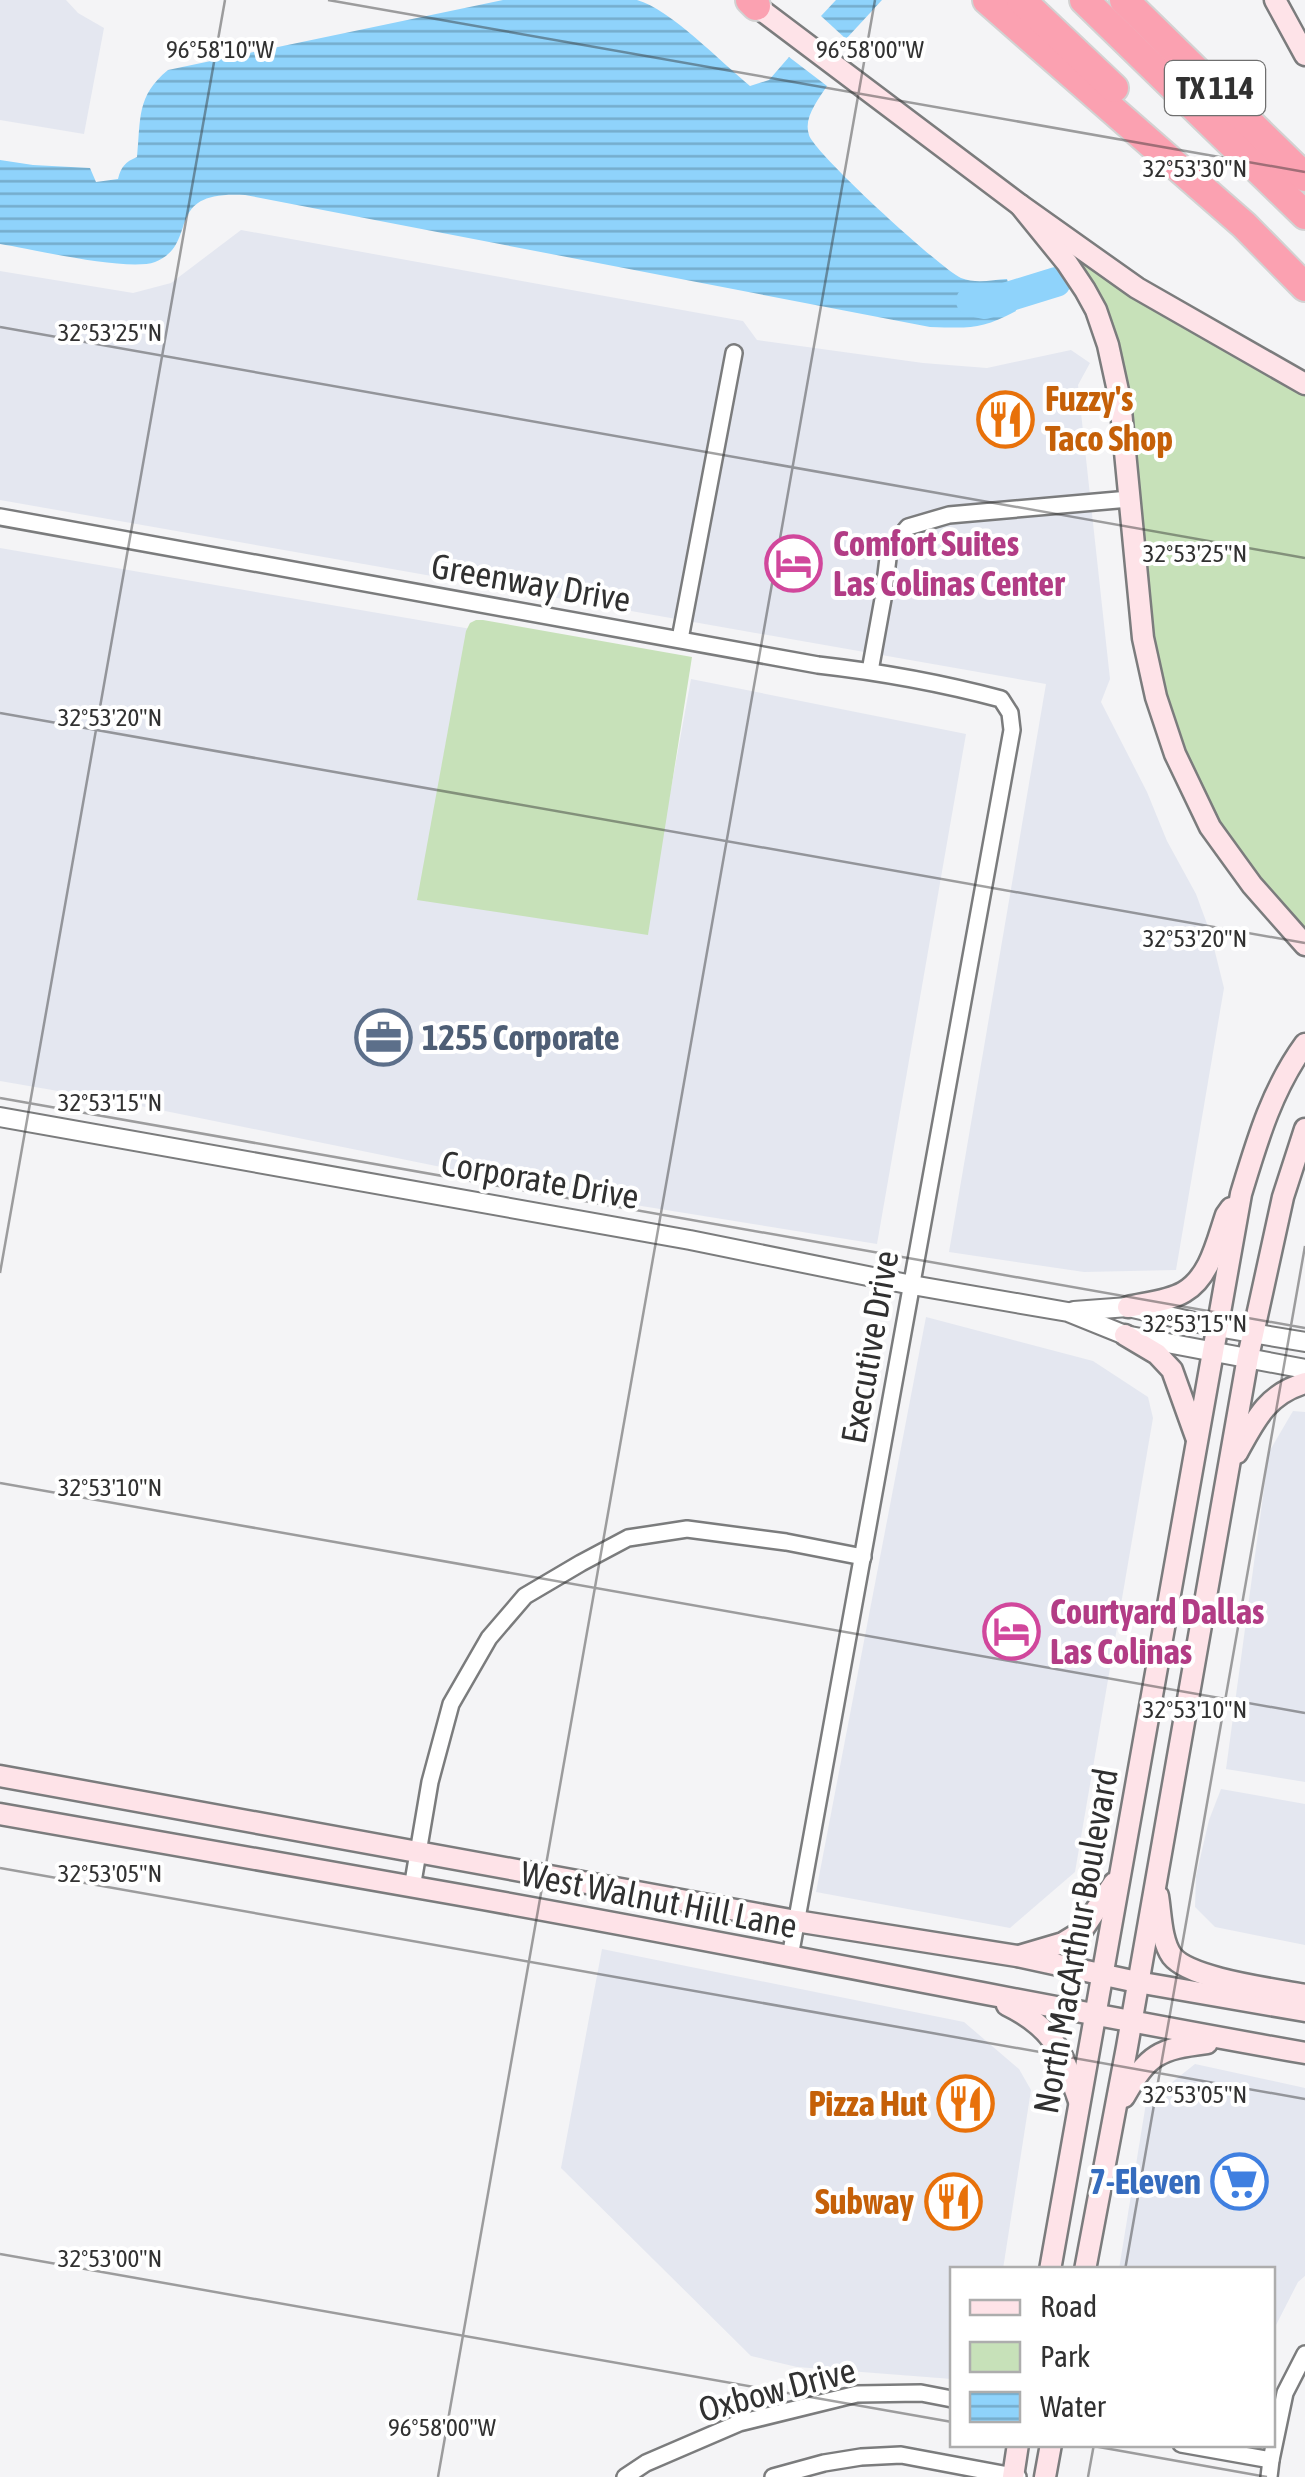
<svg xmlns="http://www.w3.org/2000/svg" width="1305" height="2477" viewBox="0 0 1305 2477" font-family="'Asap Condensed',sans-serif">
	<style>
		.built { fill: #e4e7f0 }
		.green { fill: #c7e1b9 }
		.water { fill: url(#water-rules) }
		.lines { fill: none; stroke-linecap: round; stroke-linejoin: round }
		.river { stroke: #8fd3fb; stroke-width: 30 }
		.minor-casing { stroke: #7b7c7d; stroke-width: 20 }
		.tertiary-casing { stroke: #7b7c7d; stroke-width: 22 }
		.secondary-casing { stroke: #7b7c7d; stroke-width: 25 }
		.motorway-casing { stroke: #d2d2d2; stroke-width: 32 }
		.minor { stroke: #fff; stroke-width: 15 }
		.tertiary { stroke: #fff; stroke-width: 18 }
		.secondary { stroke: #fee3e8; stroke-width: 20 }
		.motorway { stroke: #fba1b1; stroke-width: 28 }
		.ticks { fill: none; stroke: #313131; stroke-width: 2.5; stroke-opacity: 0.45 }
		.labels { text-anchor: middle; stroke-width: 8; stroke-linejoin: round; paint-order: stroke }
		.shield { fill: #fff; stroke: #6f6f6f; stroke-width: 2.5 }
		.shield-label { font-size: 32px; font-weight: bold; fill: #313131 }
		.food-label { font-size: 35px; font-weight: bold; fill: #c56008; stroke: #fff; text-anchor: end }
		.hotel-label { font-size: 35px; font-weight: bold; fill: #b23c85; stroke: #fff; text-anchor: start }
		.street-label { font-size: 35px; fill: #313131; stroke: #fff }
		.service-label { font-size: 35px; font-weight: bold; fill: #4e5e75; stroke: #fff; text-anchor: start }
		.shop-label { font-size: 35px; font-weight: bold; fill: #366cbe; stroke: #fff; text-anchor: end }
		.ticks-label { font-size: 25px; text-anchor: middle; fill: #313131; stroke: #fff; stroke-width: 8; stroke-linejoin: round; paint-order: stroke }
	</style>
	<defs>
		<pattern id="water-rules" width="6" height="5" patternUnits="userSpaceOnUse" patternTransform="scale(2.5)"><rect width="6" height="5" fill="#8fd3fb"/><path d="M0 2.5h6" fill="none" stroke="#75accc"/></pattern>
	</defs>
	<rect width="100%" height="100%" fill="#f4f4f6"/>
	<!-- built -->
	<g class="built">
		<polygon points="0,0 66,0 78,13 104,28 84,134 0,120"/>
		<polygon points="241,230 743,321 757,340 923,363 987,368 1071,350 1090,363 1078,385 1110,679 1101,702 1147,792 1167,841 1196,894 1210,932 1224,988 1176,1270 1084,1272 949,1252 1046,684 0,500 0,271 133,293 171,283"/>
		<polygon points="0,548 477,630 645,931 691,679 966,734 877,1244 598,1199 116,1101 0,1081"/>
		<polygon points="926,1317 1093,1361 1148,1397 1153,1418 1075,1872 1010,1928 816,1892"/>
		<polygon points="1293,1411 1305,1412 1305,1782 1226,1769 1269,1452"/>
		<polygon points="1221,1789 1305,1804 1305,1945 1215,1927 1195,1907 1196,1876 1209,1820"/>
		<polygon points="602,1949 964,2022 1019,2069 1031,2090 1003,2269 952,2270 952,2379 797,2367 751,2356 561,2168"/>
		<polygon points="1195,2064 1305,2088 1305,2276 1298,2282 1273,2331 1272,2270 1119,2269 1146,2103"/>
	</g>
	<!-- green -->
	<g class="green">
		<path d="M 1080,260 L 1085,261 L 1138,300 L 1305,396 L 1305,930 C 1234,861 1173,761 1156,662 C 1150,630 1149,596 1145,564 C 1138,498 1131,433 1124,367 L 1113,329 L 1080,265 Z"/>
		<polygon points="476,620 483,620 692,657 648,935 417,900 466,631 470,623"/>
	</g>
	<!-- water -->
	<g class="water">
		<path d="M 503,0 L 637,0 C 670,9 722,63 750,86 L 769,80 L 789,57 L 827,86 C 818,100 803,118 809,135 C 814,153 941,269 961,278 C 976,284 992,280 1007,279 L 1016,311 C 980,330 970,328 930,327 L 245,195 C 160,190 202,243 155,262 C 128,272 32,249 0,244 L 0,160 L 33,165 L 90,168 L 96,182 L 118,179 C 121,167 125,162 137,157 C 141,119 136,96 168,70 Z"/>
		<polygon points="836,0 882,0 846,39 821,16"/>
	</g>
	<g class="lines">
		<!-- river -->
		<polyline class="river" points="971,301 985,304 1056,282"/>
		<defs>
			<g id="minor">
				<path d="M 0,517 L 818,665 C 880,672 941,683 1001,699 L 1010,713 L 1012,730 L 790,1957"/>
				<polyline points="680,639 734,353"/>
				<polyline points="870,671 883,599 889,550 908,527 949,515 1129,499"/>
				<polyline points="412,1888 430,1782 451,1704 489,1638 525,1596 581,1563 628,1538 687,1529 786,1542 863,1557"/>
				<polyline points="1181,2444 1271,2460"/>
				<polyline points="625,2477 646,2463 739,2423 857,2394 921,2393 952,2399"/>
				<polyline points="773,2477 824,2463 861,2457 901,2455 1018,2477"/>
				<polyline points="1269,2477 1271,2460 1285,2393 1305,2354"/>
			</g>
			<g id="tertiary">
				<polyline points="0,1117 690,1240 912,1285 1068,1312 1125,1335 1305,1369"/>
				<polyline points="1074,1311 1128,1307 1217,1327 1305,1342"/>
			</g>
			<g id="secondary">
				<polyline points="748,0 1020,205 1137,288 1305,384"/>
				<polyline points="1275,0 1305,55"/>
				<polyline points="1020,205 1067,263 1085,290 1096,310 1108,345 1120,400 1143,638 1156,697 1175,754 1210,827 1252,885 1305,945"/>
				<path d="M 1128,1307 C 1146,1303 1169,1301 1184,1292 C 1210,1277 1217,1241 1226,1215 L 1231,1208"/>
				<polyline points="1125,1335 1157,1354 1172,1370 1196,1437"/>
				<path d="M 1237,1453 C 1255,1420 1267,1394 1305,1383"/>
				<polyline points="0,1776 796,1921 1017,1956 1137,1982 1305,2011"/>
				<path d="M 0,1814 C 142,1840 284,1865 426,1889 C 719,1940 1011,2001 1305,2053"/>
				<path d="M 1158,1896 C 1161,1914 1161,1941 1172,1956 C 1190,1979 1274,1989 1305,1995"/>
				<polyline points="1019,1956 1063,1943 1081,1932 1114,1883"/>
				<path d="M 1007,2005 C 1056,2029 1062,2053 1079,2101"/>
				<path d="M 1124,2097 C 1148,2054 1159,2049 1207,2043"/>
				<path d="M 1050,2270 L 1241,1194 C 1257,1141 1272,1089 1305,1044"/>
				<polyline points="1085,2270 1127,2047 1248,1357 1283,1197 1305,1129"/>
				<polyline points="1013,2477 1018,2444"/>
				<polyline points="1045,2477 1051,2444"/>
			</g>
			<g id="motorway">
				<polyline points="750,0 756,6"/>
				<polyline points="987,0 1244,225 1305,287"/>
				<polyline points="1021,0 1114,88"/>
				<polyline points="1084,0 1305,215"/>
				<polyline points="1124,0 1305,177"/>
			</g>
		</defs>
		<!-- minor casing -->
		<use href="#minor" class="minor-casing"/>
		<!-- tertiary casing -->
		<use href="#tertiary" class="tertiary-casing"/>
		<!-- secondary casing -->
		<use href="#secondary" class="secondary-casing"/>
		<!-- motorway casing -->
		<use href="#motorway" class="motorway-casing"/>
		<!-- minor -->
		<use href="#minor" class="minor"/>
		<!-- tertiary -->
		<use href="#tertiary" class="tertiary"/>
		<!-- secondary -->
		<use href="#secondary" class="secondary"/>
		<!-- motorway -->
		<use href="#motorway" class="motorway"/>
	</g>
	<!-- ticks -->
	<path class="ticks" d="M 328,0 L 1305,172M 0,327 L 1305,558M 0,713 L 1305,943M 0,1098 L 1305,1328M 0,1273 L 225,0M 0,1483 L 1305,1713M 0,1868 L 1305,2099M 0,2254 L 952,2422M 1125,2270 L 1305,1246M 1082,2444 L 1267,2477M 438,2477 L 875,0M 1088,2477 L 1094,2444"/>
	<!-- icons -->
	<defs>
		<symbol id="restaurant-ring" viewBox="-11 -11 22 22"><circle r="9.5" fill="#fff" stroke="#e8710a" stroke-width="1.5"/><path d="M-5-6h1v4h1v-4h1v4h1v-4h1v5L-1.5 .5V6h-2V.5L-5-1ZM5-6V6H3V1.5H1.5Q1.5-4 5-6Z" fill="#e8710a"/></symbol>
		<symbol id="hotel-ring" viewBox="-11 -11 22 22"><circle r="9.5" fill="#fff" stroke="#d1479c" stroke-width="1.5"/><path d="M-6-4.5h1.5V1H6V5H4.5V3h-9V5H-6ZM-4 0a1.8 1.8 0 1 1 3.6 0ZM.5 0V-2.5h3Q6-2.5 6 0Z" fill="#d1479c"/></symbol>
		<symbol id="office-ring" viewBox="-11 -11 22 22"><circle r="9.5" fill="#fff" stroke="#5c6f8a" stroke-width="1.5"/><path d="M-6-3h4V-5.5h4V-3h4V5H-6ZM-1-4.5V-3h2v-1.5ZM-6 0V1H6V0Z" fill="#5c6f8a"/></symbol>
		<symbol id="supermarket-ring" viewBox="-11 -11 22 22"><circle r="9.5" fill="#fff" stroke="#3f7fe0" stroke-width="1.5"/><path d="M-6-5.5h2.5l.6 2H6L4.5 2H-2.5L-4.4-4H-6ZM-1.5 3.2a1.3 1.3 0 1 0 .1 0ZM3 3.2a1.3 1.3 0 1 0 .1 0Z" fill="#3f7fe0"/></symbol>
	</defs>
	<g fill-rule="evenodd">
		<use href="#restaurant-ring" x="974" y="388" width="63" height="63"/>
		<use href="#hotel-ring" x="762" y="532" width="63" height="63"/>
		<use href="#office-ring" x="352" y="1006" width="63" height="63"/>
		<use href="#hotel-ring" x="980" y="1600" width="63" height="63"/>
		<use href="#restaurant-ring" x="934" y="2072" width="63" height="63"/>
		<use href="#supermarket-ring" x="1208" y="2150" width="63" height="63"/>
		<use href="#restaurant-ring" x="922" y="2170" width="63" height="63"/>
	</g>
	<g class="labels">
		<!-- shield labels -->
		<rect class="shield" x="1165" y="61" width="100" height="54" rx="8"/>
		<g class="shield-label">
			<text x="1215" y="99">TX 114</text>
		</g>
		<!-- food labels -->
		<g class="food-label">
			<text x="1045" y="411" text-anchor="start">Fuzzy's<tspan x="1045" dy="40">Taco Shop</tspan></text>
			<text x="927" y="2116">Pizza Hut</text>
			<text x="914" y="2214">Subway</text>
		</g>
		<!-- hotel labels -->
		<g class="hotel-label">
			<text x="833" y="556">Comfort Suites<tspan x="833" dy="40">Las Colinas Center</tspan></text>
			<text x="1050" y="1624">Courtyard Dallas<tspan x="1050" dy="40">Las Colinas</tspan></text>
		</g>
		<!-- street labels -->
		<g class="street-label">
			<text transform="translate(531 583) rotate(10)" y="12">Greenway Drive</text>
			<text transform="translate(540 1180) rotate(10)" y="12">Corporate Drive</text>
			<text transform="translate(870 1347) rotate(-80)" y="12">Executive Drive</text>
			<text transform="translate(659 1900) rotate(11)" y="12">West Walnut Hill Lane</text>
			<text transform="translate(1076 1941) rotate(-80)" y="12">North MacArthur Boulevard</text>
			<text transform="translate(777 2390) rotate(-15)" y="12">Oxbow Drive</text>
		</g>
		<!-- service labels -->
		<g class="service-label">
			<text x="422" y="1050">1255 Corporate</text>
		</g>
		<!-- shop labels -->
		<g class="shop-label">
			<text x="1201" y="2194">7-Eleven</text>
		</g>
	</g>
	<g class="ticks-label">
		<text x="220" y="58">96°58'10"W</text>
		<text x="870" y="58">96°58'00"W</text>
		<text x="1195" y="177">32°53'30"N</text>
		<text x="110" y="341">32°53'25"N</text>
		<text x="1195" y="562">32°53'25"N</text>
		<text x="110" y="726">32°53'20"N</text>
		<text x="1195" y="947">32°53'20"N</text>
		<text x="110" y="1111">32°53'15"N</text>
		<text x="1195" y="1332">32°53'15"N</text>
		<text x="110" y="1496">32°53'10"N</text>
		<text x="1195" y="1718">32°53'10"N</text>
		<text x="110" y="1882">32°53'05"N</text>
		<text x="1195" y="2103">32°53'05"N</text>
		<text x="110" y="2267">32°53'00"N</text>
		<text x="442" y="2436">96°58'00"W</text>
	</g>
	<!-- legend -->
	<rect x="950" y="2267" width="325" height="180" fill="#ffffff" stroke="#adadad" stroke-width="2.5"/>
	<rect x="970" y="2300" width="50" height="15" fill="#fee3e8" stroke="#adadad" stroke-width="2.5"/>
	<text x="1040" y="2317" font-size="30" fill="#313131">Road</text>
	<rect x="970" y="2342" width="50" height="30" fill="#c7e1b9" stroke="#adadad" stroke-width="2.5"/>
	<text x="1040" y="2367" font-size="30" fill="#313131">Park</text>
	<rect x="970" y="2392" width="50" height="30" fill="url(#water-rules)" stroke="#adadad" stroke-width="2.5"/>
	<text x="1040" y="2417" font-size="30" fill="#313131">Water</text>
</svg>
